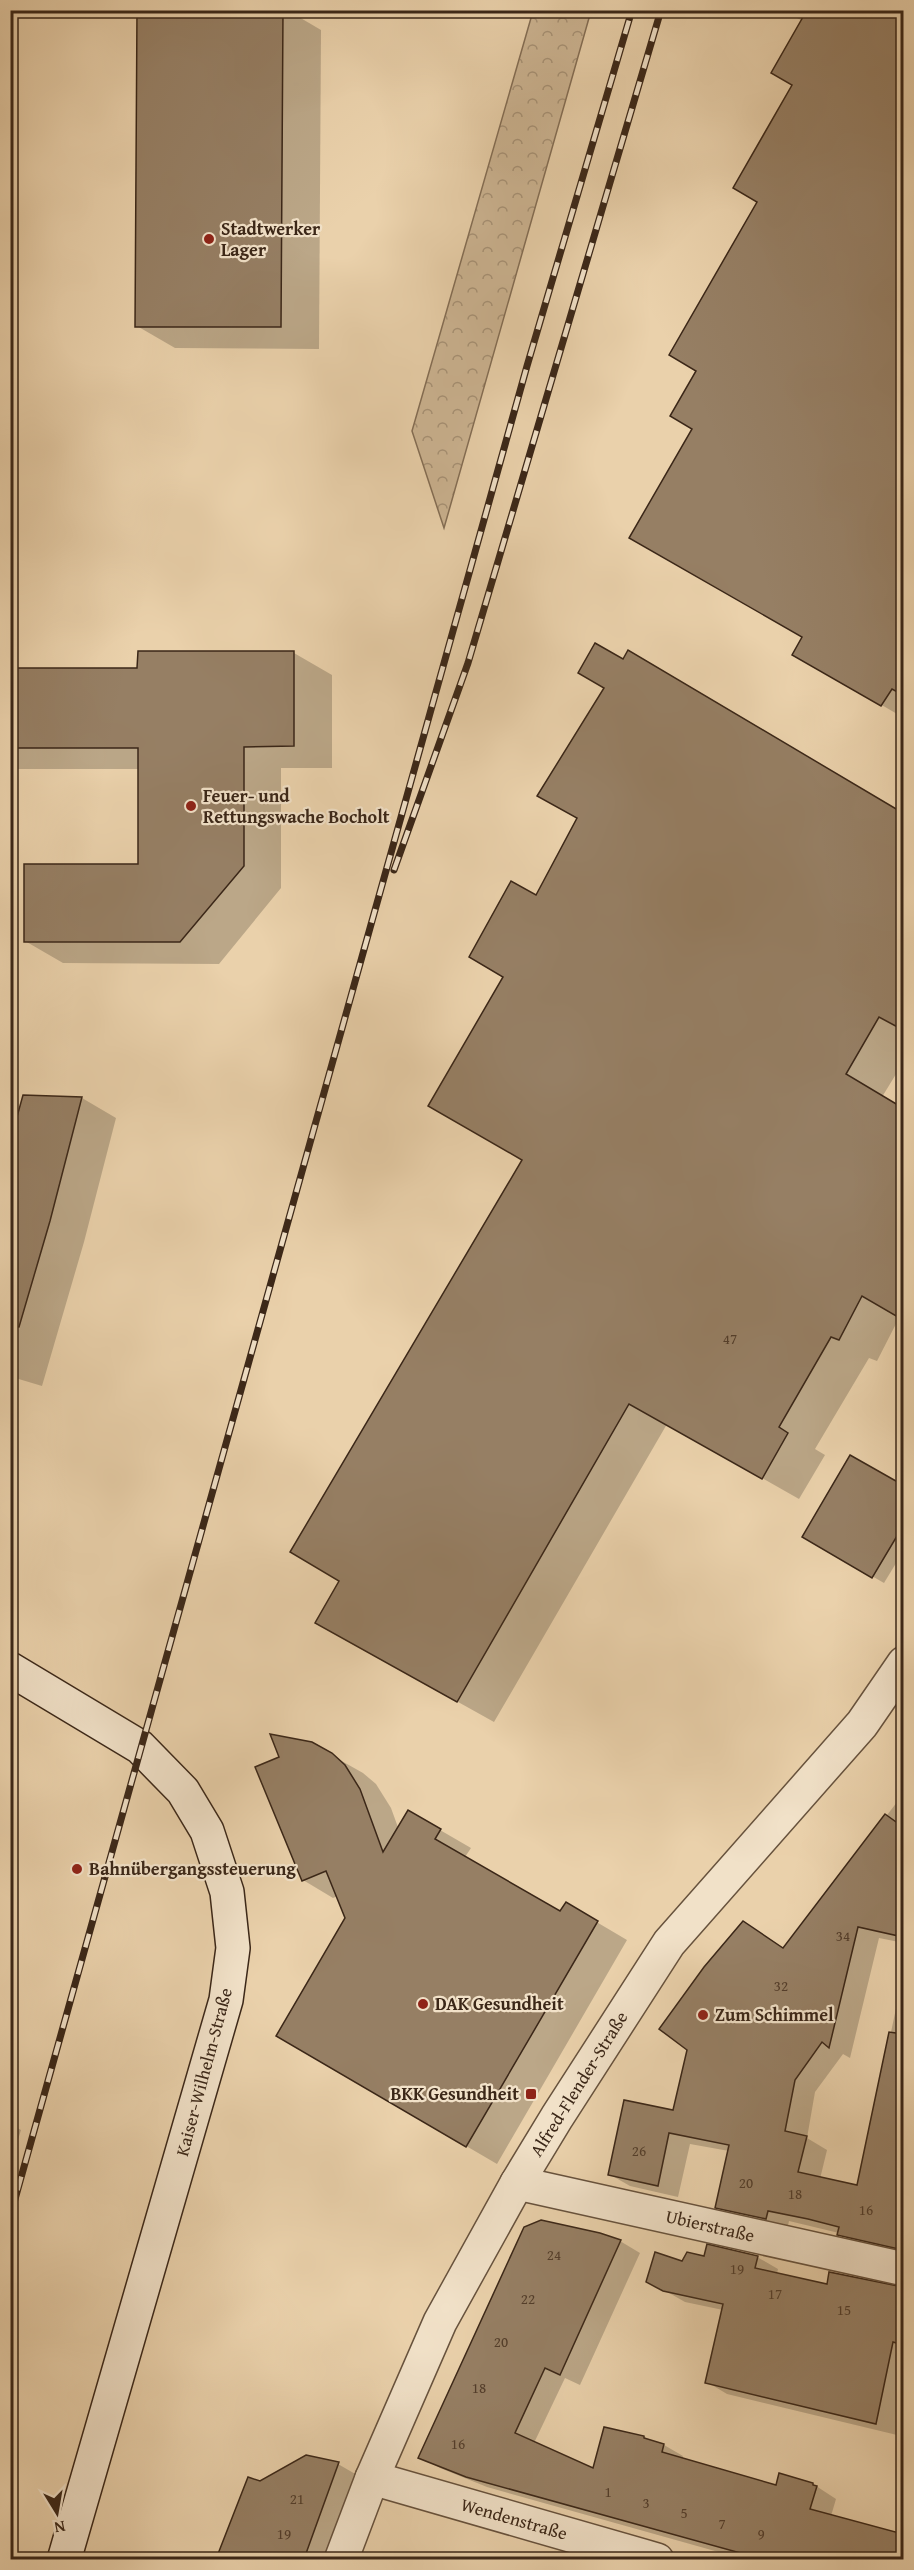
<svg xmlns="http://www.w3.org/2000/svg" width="914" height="2570" viewBox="0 0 914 2570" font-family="'Gentium Book Plus',serif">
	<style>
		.forest { fill: url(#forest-crowns); stroke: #846e55; stroke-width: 1.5 }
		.shadow { fill: #0003 }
		.building { fill: #967f64; stroke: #3b2718; stroke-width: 1.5 }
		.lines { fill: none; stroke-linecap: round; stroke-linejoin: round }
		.minor-casing { stroke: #67523d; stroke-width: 36 }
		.tertiary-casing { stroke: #67523d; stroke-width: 36 }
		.secondary-casing { stroke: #3b2718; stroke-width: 36 }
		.minor { stroke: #f1e1c8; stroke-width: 33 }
		.tertiary { stroke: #f1e1c8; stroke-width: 33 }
		.secondary { stroke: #f1e1c8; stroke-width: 33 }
		.rail-casing { stroke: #3b2718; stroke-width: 7 }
		.rail { stroke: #f1e1c8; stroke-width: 4.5; stroke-dasharray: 14; stroke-linecap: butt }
		.poi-dot { fill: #8f2418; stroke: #f1e1c8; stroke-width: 2 }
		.labels { text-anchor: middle; stroke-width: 4.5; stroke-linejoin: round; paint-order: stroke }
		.number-label { font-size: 15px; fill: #523d2b }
		.poi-label { font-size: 18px; font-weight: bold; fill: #3b2718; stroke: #f1e1c8; text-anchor: start }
		.street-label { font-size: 18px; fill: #3b2718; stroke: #f1e1c8 }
	</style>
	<defs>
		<pattern id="forest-crowns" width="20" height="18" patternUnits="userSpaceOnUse" patternTransform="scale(1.5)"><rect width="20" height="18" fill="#ccb492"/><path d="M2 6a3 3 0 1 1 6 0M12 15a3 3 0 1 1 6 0" fill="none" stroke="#a79276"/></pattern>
	</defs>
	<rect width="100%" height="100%" fill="#ead1ab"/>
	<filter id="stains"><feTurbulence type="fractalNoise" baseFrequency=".00333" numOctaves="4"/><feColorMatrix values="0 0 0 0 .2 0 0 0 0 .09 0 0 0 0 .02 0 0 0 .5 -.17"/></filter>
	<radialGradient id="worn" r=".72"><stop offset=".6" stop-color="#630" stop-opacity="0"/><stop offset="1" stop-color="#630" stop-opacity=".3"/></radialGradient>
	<!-- forest -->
	<polygon class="forest" points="533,11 591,11 444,528 412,431"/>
	<!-- shadow -->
	<g class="shadow">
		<polygon points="138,10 287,10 321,30 319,349 175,348 137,326"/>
		<polygon points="802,10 904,10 904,718 794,654 804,637 694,428 698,370 759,202 794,85 803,21 797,18"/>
		<polygon points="139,653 294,653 332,675 332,768 281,768 281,888 219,964 63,963 25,941 139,866 139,769 10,769 10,670 139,669"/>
		<polygon points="622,661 666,674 904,814 904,1061 882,1097 904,1109 904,1318 900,1316 877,1361 869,1358 815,1449 825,1455 799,1499 667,1424 494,1722 354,1644 341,1580 524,1160 505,976 536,898 578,818"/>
		<polygon points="25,1097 82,1098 116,1118 84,1242 42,1386 12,1377 10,1383 10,1148"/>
		<polygon points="850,1457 904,1487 904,1550 884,1583 804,1537"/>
		<polygon points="331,1755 363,1773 376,1784 391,1808 399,1830 409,1812 471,1848 465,1857 561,1913 566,1904 627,1940 497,2164 278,2036 347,1918 338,1896 333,1898 303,1880"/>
		<polygon points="904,1793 904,1943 879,1938 850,2058 843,2054 815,2092 807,2138 827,2150 820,2179 858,2187 904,1971 904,2256 860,2246 839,2233 789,2221 787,2230 737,2219 716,2207 729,2151 690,2144 678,2197 630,2186 609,2174 675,2112 764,1935 784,1949"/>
		<polygon points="10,2124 21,2130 10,2165"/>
		<polygon points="600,2234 620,2241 640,2253 580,2385 565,2378 534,2443 594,2470 644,2437 664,2445 683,2456 682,2460 777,2486 813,2484 836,2499 831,2516 904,2536 904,2560 747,2560 487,2487 440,2468 420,2457"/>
		<polygon points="757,2257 778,2269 777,2274 828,2286 904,2289 904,2404 897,2435 727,2394 707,2382 723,2310 685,2302 648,2281 683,2263 705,2258"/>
		<polygon points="338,2464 357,2475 325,2560 218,2560 248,2479 260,2483"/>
		<polygon points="411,2555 427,2560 409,2560"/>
	</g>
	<!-- building -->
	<g class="building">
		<polygon points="137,10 283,10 281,327 135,327"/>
		<polygon points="807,10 903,10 903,695 892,689 881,706 792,655 802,637 629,538 692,429 670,416 696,371 669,355 757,202 733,188 792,85 771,73"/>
		<polygon points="595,643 623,659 628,650 903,813 903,1030 879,1017 846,1074 903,1108 903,1320 862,1296 839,1340 831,1337 779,1427 788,1433 762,1479 629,1404 457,1702 315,1623 339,1581 290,1552 522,1160 428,1106 503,977 469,957 511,881 536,895 577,818 537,796 604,688 578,673"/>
		<polygon points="138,651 294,651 294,746 244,747 244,866 180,942 24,942 24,864 138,864 138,748 10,748 10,668 137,668"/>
		<polygon points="23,1095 82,1097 50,1221 19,1327 10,1326 10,1142"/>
		<polygon points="850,1455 903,1485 903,1526 872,1578 802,1537"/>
		<polygon points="270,1734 312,1742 332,1753 345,1765 360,1789 383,1852 408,1810 441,1829 435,1839 560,1911 566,1902 598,1921 466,2147 276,2036 345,1918 326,1871 302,1881 255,1767 279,1757"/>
		<polygon points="885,1814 903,1827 903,1937 858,1927 829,2048 822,2042 795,2080 785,2131 807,2136 798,2172 857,2185 889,2032 903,2034 903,2250 837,2235 839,2227 808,2219 768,2211 766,2219 715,2208 729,2145 669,2133 658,2186 608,2175 624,2100 673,2110 687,2050 659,2029 704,1967 743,1921 783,1948"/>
		<polygon points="541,2220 600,2233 621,2240 560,2375 545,2368 515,2433 593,2468 604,2427 644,2436 644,2438 664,2444 662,2452 776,2485 779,2473 813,2483 813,2485 817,2486 810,2509 903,2534 903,2559 762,2559 466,2477 418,2458 524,2227"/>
		<polygon points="707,2244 758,2256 755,2268 827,2284 829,2272 903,2287 903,2345 893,2342 876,2424 705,2383 723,2304 663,2291 646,2282 655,2252 682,2261 687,2252 704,2256"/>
		<polygon points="306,2455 339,2462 304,2559 216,2559 248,2477 260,2481"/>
	</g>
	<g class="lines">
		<defs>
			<g id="minor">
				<polyline points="517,2183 904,2269"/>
				<polyline points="372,2478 657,2560"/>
			</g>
			<polyline id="tertiary" points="341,2560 372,2478 440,2322 517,2183 557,2117 669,1943 862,1724 904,1663"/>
			<polyline id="secondary" points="10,1669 140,1747 183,1791 207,1831 227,1892 233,1948 226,2000 64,2560"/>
		</defs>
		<!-- minor casing -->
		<use href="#minor" class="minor-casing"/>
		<!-- tertiary casing -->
		<use href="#tertiary" class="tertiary-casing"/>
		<!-- secondary casing -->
		<use href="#secondary" class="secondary-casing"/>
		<!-- minor -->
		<use href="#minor" class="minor"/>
		<!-- tertiary -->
		<use href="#tertiary" class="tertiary"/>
		<!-- secondary -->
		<use href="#secondary" class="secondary"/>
		<defs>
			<g id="rail">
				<polyline points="394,870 468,663 661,10"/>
				<polyline points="10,2217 527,366 632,10"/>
			</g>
		</defs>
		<!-- rail casing -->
		<use href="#rail" class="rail-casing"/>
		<!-- rail -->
		<use href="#rail" class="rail"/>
	</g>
	<!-- markers -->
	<g class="poi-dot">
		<circle cx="209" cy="239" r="6"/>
		<circle cx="191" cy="806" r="6"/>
		<circle cx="77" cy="1869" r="6"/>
		<circle cx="423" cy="2004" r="6"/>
		<circle cx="703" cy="2015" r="6"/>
		<rect x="525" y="2088" width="12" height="12" rx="3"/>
	</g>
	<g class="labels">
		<!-- number labels -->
		<g class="number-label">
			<text x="730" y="1344">47</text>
			<text x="843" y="1941">34</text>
			<text x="781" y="1991">32</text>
			<text x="639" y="2156">26</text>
			<text x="746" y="2188">20</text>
			<text x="795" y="2199">18</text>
			<text x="866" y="2215">16</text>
			<text x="554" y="2260">24</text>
			<text x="737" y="2274">19</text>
			<text x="775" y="2299">17</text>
			<text x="528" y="2304">22</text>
			<text x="844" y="2315">15</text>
			<text x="501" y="2347">20</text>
			<text x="479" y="2393">18</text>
			<text x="458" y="2449">16</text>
			<text x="608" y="2497">1</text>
			<text x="297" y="2504">21</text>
			<text x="646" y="2508">3</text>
			<text x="684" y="2518">5</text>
			<text x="722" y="2529">7</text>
			<text x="284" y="2539">19</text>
			<text x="761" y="2539">9</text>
		</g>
		<!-- poi labels -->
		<g class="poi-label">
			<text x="221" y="235">Stadtwerker<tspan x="221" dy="21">Lager</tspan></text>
			<text x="203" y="802">Feuer- und<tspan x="203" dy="21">Rettungswache Bocholt</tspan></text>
			<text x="89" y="1875">Bahnübergangssteuerung</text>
			<text x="435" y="2010">DAK Gesundheit</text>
			<text x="715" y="2021">Zum Schimmel</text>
			<text x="519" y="2100" text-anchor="end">BKK Gesundheit</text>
		</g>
		<!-- street labels -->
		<g class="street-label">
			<text transform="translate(204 2072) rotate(-75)" y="6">Kaiser-Wilhelm-Straße</text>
			<text transform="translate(579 2084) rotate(-58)" y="6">Alfred-Flender-Straße</text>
			<text transform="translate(710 2226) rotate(13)" y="6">Ubierstraße</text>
			<text transform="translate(514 2519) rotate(16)" y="6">Wendenstraße</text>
		</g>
	</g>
	<!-- margin -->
	<rect width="914" height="2570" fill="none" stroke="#ead1ab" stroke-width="36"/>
	<rect x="12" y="12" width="890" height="2546" fill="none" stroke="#3b2718" stroke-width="3"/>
	<rect x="18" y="18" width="878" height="2534" fill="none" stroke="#3b2718" stroke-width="1.5"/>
	<!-- north arrow -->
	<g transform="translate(57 2513) rotate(169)" stroke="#f1e1c8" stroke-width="4.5" paint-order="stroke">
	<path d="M0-4.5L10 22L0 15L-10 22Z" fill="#3b2718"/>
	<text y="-9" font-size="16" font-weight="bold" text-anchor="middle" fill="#3b2718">N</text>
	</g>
	<rect width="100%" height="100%" filter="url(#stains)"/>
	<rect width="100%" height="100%" fill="url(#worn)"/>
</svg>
